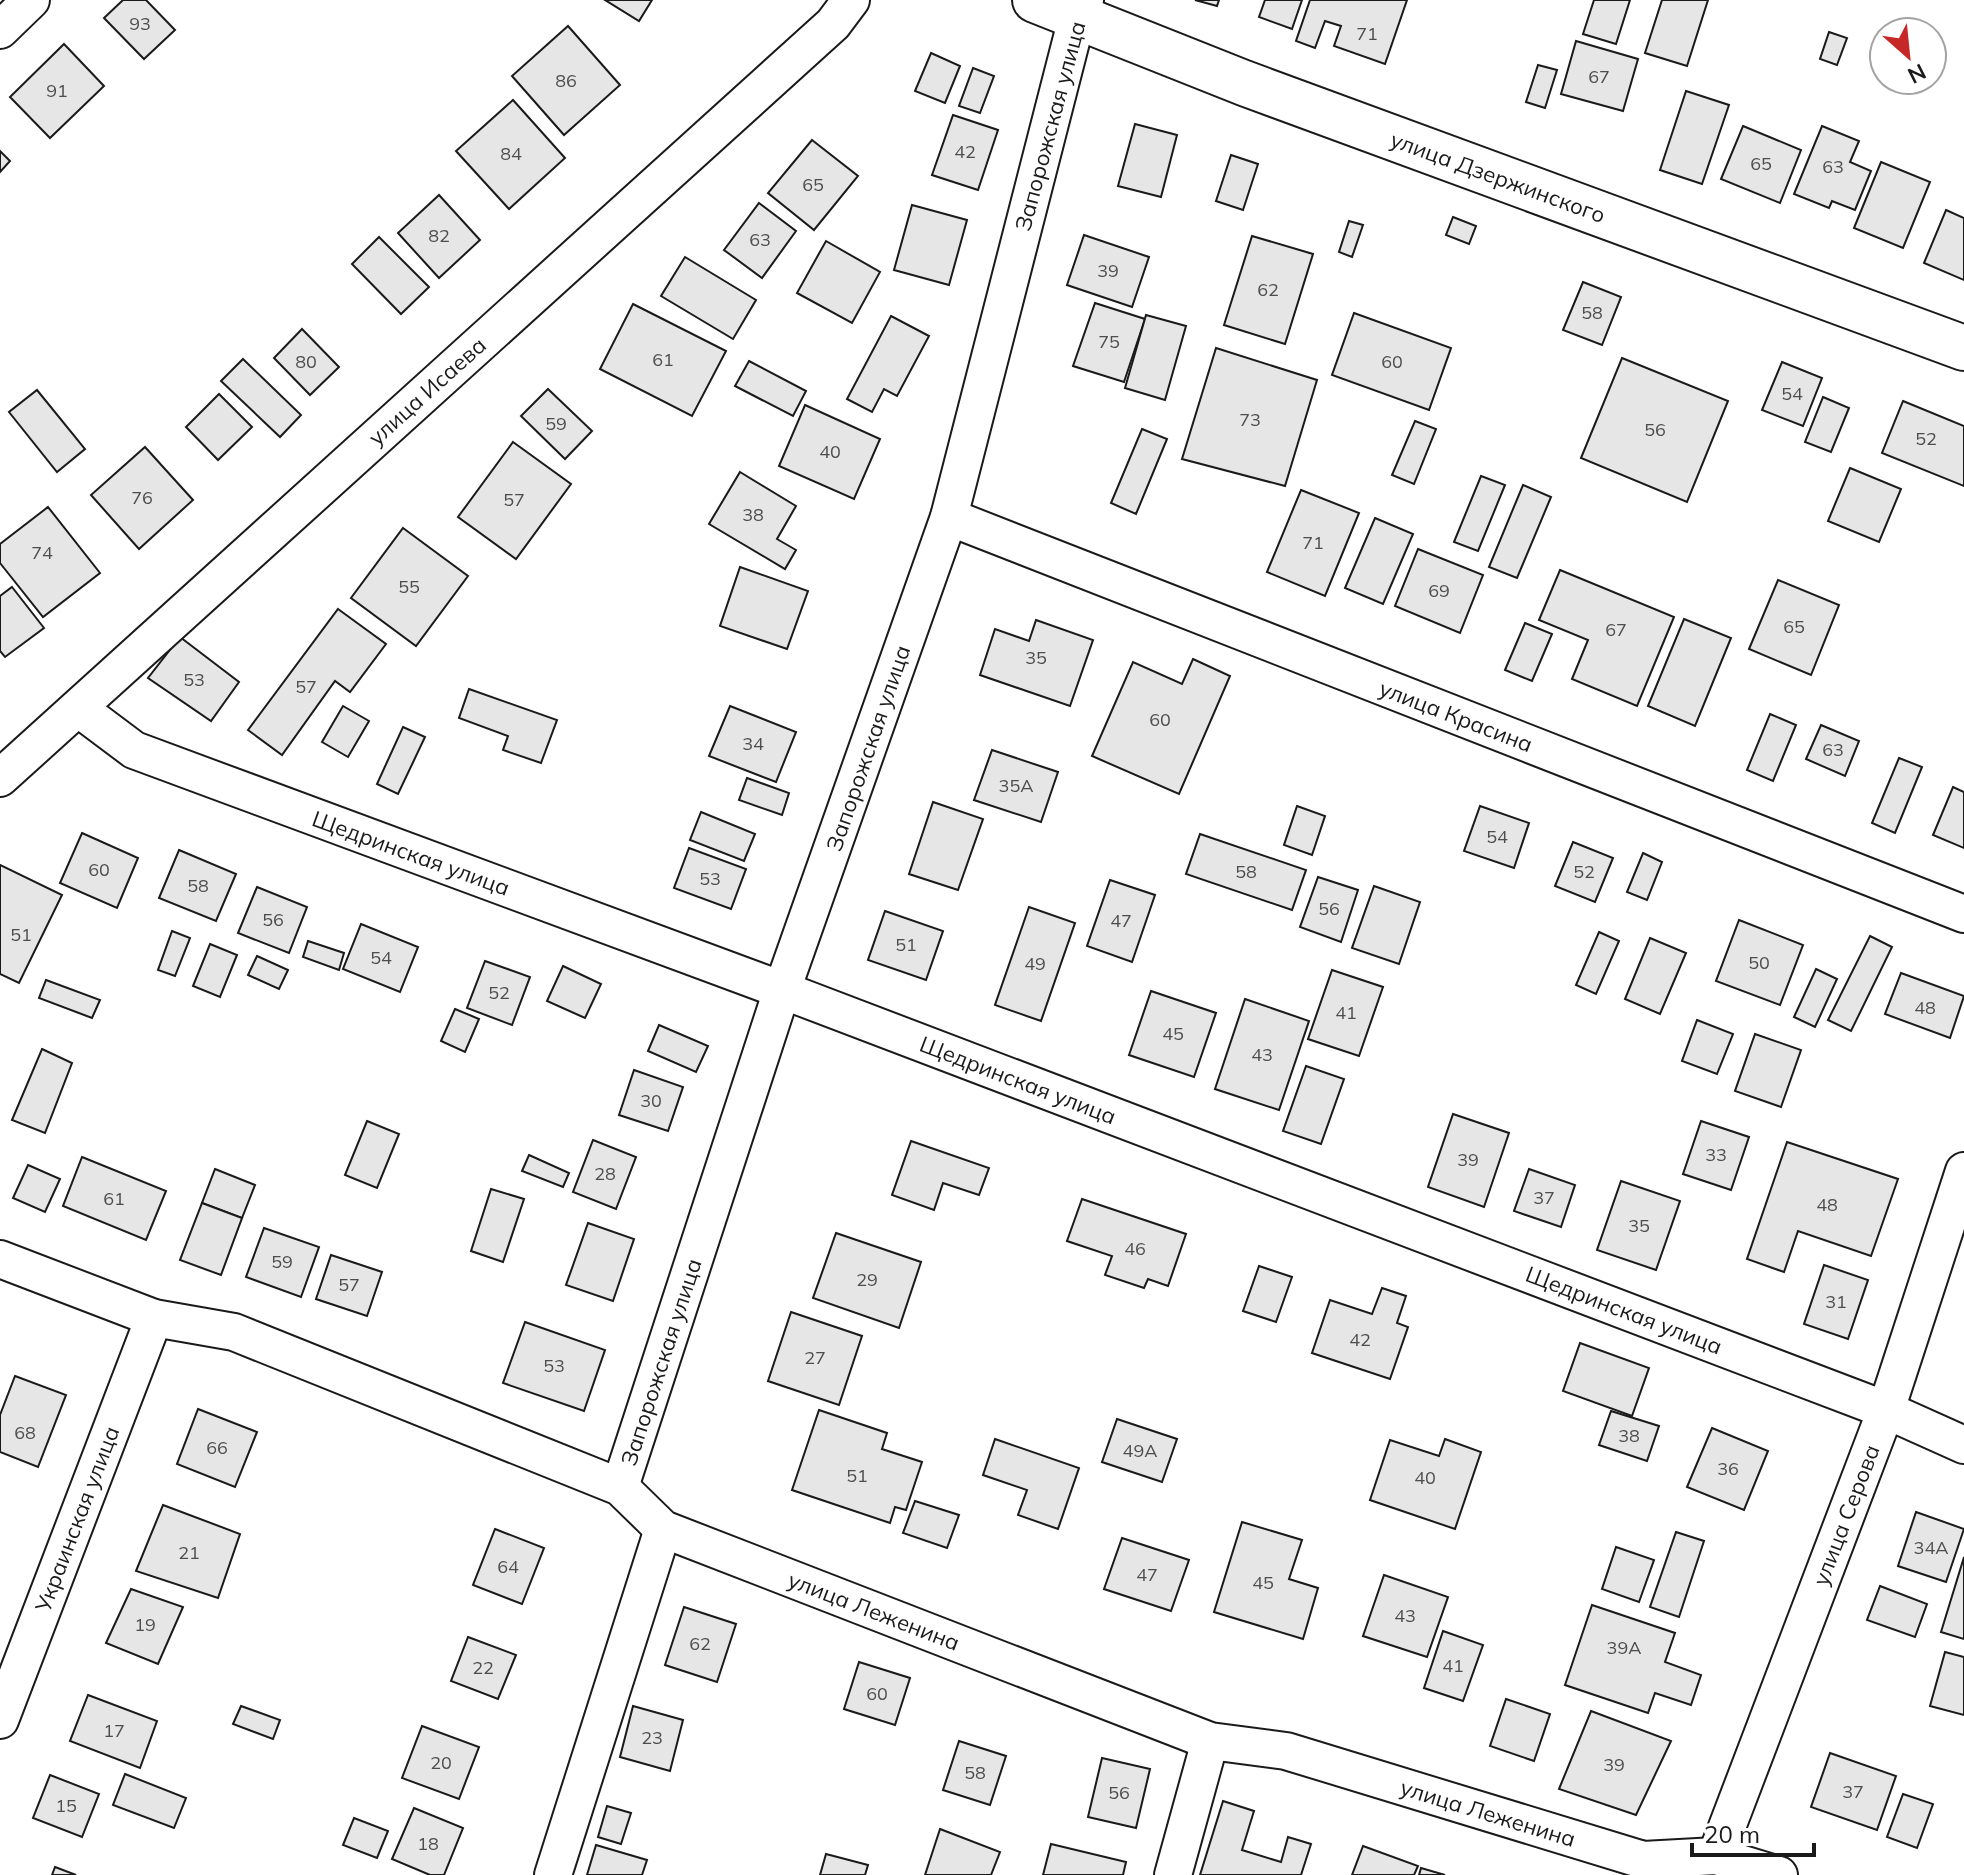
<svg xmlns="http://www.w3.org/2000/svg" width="1964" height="1875" viewBox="0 0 1964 1875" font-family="Mulish,sans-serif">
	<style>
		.building { fill: #e6e6e6; stroke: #1a1a1a; stroke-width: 2 }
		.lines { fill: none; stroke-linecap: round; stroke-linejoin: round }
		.minor-casing { stroke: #1a1a1a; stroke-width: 40 }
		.tertiary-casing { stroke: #1a1a1a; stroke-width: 48 }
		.minor { stroke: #fff; stroke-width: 36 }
		.tertiary { stroke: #fff; stroke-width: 44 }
		.labels { text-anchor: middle; stroke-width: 6; stroke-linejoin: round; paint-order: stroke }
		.number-label { font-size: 18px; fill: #4d4d4d }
		.street-label { font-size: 22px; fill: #1a1a1a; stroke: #fff }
	</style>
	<rect width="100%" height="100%" fill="#fff"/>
	<!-- building -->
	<g class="building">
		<polygon points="123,0 146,0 175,30 144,59 104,18"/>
		<polygon points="605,0 652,0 639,21"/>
		<polygon points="1195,0 1219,0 1217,6"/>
		<polygon points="1265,0 1302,0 1292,29 1259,17"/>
		<polygon points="1310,0 1407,0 1385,64 1334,46 1341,26 1325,21 1315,48 1296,41"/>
		<polygon points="1594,0 1630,0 1616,44 1583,34"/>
		<polygon points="1662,0 1708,0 1687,66 1645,53"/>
		<polygon points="568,26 620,85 564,135 512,76"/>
		<polygon points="1829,32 1847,38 1837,65 1820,59"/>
		<polygon points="1576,41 1638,59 1623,111 1561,94"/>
		<polygon points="64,44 104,86 50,138 10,97"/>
		<polygon points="931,53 960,66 945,103 915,91"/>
		<polygon points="1538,65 1557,70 1545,108 1526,102"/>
		<polygon points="973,68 994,76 980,113 959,106"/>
		<polygon points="1686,91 1729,105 1702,184 1660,170"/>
		<polygon points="513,100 565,158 509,209 456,151"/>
		<polygon points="953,115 998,130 978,190 932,175"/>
		<polygon points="1135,124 1177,135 1161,197 1118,186"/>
		<polygon points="1743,126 1801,150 1780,203 1721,179"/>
		<polygon points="1822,126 1859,141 1850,162 1871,171 1855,210 1832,201 1829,208 1794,194"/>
		<polygon points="812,140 858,176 814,230 768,193"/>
		<polygon points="0,151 10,161 0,172"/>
		<polygon points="1231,155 1258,164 1243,210 1216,201"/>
		<polygon points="1881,162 1930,182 1903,248 1854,228"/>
		<polygon points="439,195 480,240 439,278 398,233"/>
		<polygon points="759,203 796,231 762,278 724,250"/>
		<polygon points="912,205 967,220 949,285 894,270"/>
		<polygon points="1946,210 1964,218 1964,280 1924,263"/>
		<polygon points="1453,217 1476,226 1469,244 1446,235"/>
		<polygon points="1349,221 1363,225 1352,257 1339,252"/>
		<polygon points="1084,235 1149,257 1132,307 1067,285"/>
		<polygon points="1252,236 1313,254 1285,344 1224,325"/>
		<polygon points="379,237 429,287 401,314 352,264"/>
		<polygon points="826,241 880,272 852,323 797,293"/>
		<polygon points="685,257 756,300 733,339 661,296"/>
		<polygon points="1583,282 1621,297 1602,345 1563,330"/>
		<polygon points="1095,303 1145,319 1124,382 1073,366"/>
		<polygon points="633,304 726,351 692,416 600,369"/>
		<polygon points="1354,313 1451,348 1429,410 1332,375"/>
		<polygon points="1146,315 1186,326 1165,400 1125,388"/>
		<polygon points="891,316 929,336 897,396 884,389 872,412 847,399"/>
		<polygon points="302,329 339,367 310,395 274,358"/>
		<polygon points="1216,348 1317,380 1285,486 1182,459"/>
		<polygon points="1622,358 1728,401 1687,502 1581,458"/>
		<polygon points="243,359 301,415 280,437 221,381"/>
		<polygon points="749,361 806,391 793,416 735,386"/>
		<polygon points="1782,362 1822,378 1803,426 1762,410"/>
		<polygon points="548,389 592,431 565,459 521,416"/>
		<polygon points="37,390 85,449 57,472 9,412"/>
		<polygon points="219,394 252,427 218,460 186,427"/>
		<polygon points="1823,397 1849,408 1831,452 1805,442"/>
		<polygon points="1903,401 1964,426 1964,486 1882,453"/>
		<polygon points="805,405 880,439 854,499 779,466"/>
		<polygon points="1415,421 1436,429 1414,484 1392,475"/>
		<polygon points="1142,429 1167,439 1136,514 1111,503"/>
		<polygon points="513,442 571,484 516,559 458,517"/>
		<polygon points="145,447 193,500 139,549 91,495"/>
		<polygon points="1850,468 1901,489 1879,542 1828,521"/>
		<polygon points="740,472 796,506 777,539 796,550 785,569 709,524"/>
		<polygon points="1481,476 1505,485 1478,551 1454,542"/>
		<polygon points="1523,485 1551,497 1517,578 1489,567"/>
		<polygon points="1301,490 1359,513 1325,596 1267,572"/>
		<polygon points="48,507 100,573 43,617 0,563 0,544"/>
		<polygon points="1375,518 1413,534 1383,604 1345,588"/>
		<polygon points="403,528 468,576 416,646 351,598"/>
		<polygon points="1418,549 1483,575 1460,633 1395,606"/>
		<polygon points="740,567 808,591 787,649 720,626"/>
		<polygon points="1560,570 1674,617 1637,706 1572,679 1588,640 1539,620"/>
		<polygon points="1778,580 1839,605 1811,675 1749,649"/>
		<polygon points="12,587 44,628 5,657 0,651 0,596"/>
		<polygon points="338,609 386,644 350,692 335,681 282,755 248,730"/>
		<polygon points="1684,619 1731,638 1695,726 1648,706"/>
		<polygon points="1036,620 1093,640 1070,706 980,675 995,629 1029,641"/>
		<polygon points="1525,623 1552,634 1532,681 1505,670"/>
		<polygon points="180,637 239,682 211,721 148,678"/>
		<polygon points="1193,659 1230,676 1179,794 1092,756 1133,662 1182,684"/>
		<polygon points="469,689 557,720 541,763 503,750 508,736 459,718"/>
		<polygon points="343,706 369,721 348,757 322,742"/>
		<polygon points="730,706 796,732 776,782 709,756"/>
		<polygon points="1770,714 1796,725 1773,781 1747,770"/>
		<polygon points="1821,725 1859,741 1845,776 1806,759"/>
		<polygon points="403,727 425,737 398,794 377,784"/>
		<polygon points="992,750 1058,772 1041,822 974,800"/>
		<polygon points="1899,758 1922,767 1895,833 1872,823"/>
		<polygon points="747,778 789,793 782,815 739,800"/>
		<polygon points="1953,787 1964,792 1964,848 1933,835"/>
		<polygon points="933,802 983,819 958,890 909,874"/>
		<polygon points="1297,806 1325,816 1312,855 1284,845"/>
		<polygon points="1480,806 1529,823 1514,868 1464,851"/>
		<polygon points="701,812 755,834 744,861 690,840"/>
		<polygon points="82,833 138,858 117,908 60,883"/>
		<polygon points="1200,834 1306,870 1292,910 1186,874"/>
		<polygon points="1573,842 1613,858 1595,902 1555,886"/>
		<polygon points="689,848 746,869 731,909 674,888"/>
		<polygon points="179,850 236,874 216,921 159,898"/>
		<polygon points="1643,853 1662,862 1647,900 1627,892"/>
		<polygon points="0,865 62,895 19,983 0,974"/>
		<polygon points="1318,877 1358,890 1341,942 1300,927"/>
		<polygon points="1110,880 1155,895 1132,962 1087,946"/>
		<polygon points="1374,886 1420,902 1399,964 1352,948"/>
		<polygon points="257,887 307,907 289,953 238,933"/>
		<polygon points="1029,907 1075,923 1041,1021 995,1005"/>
		<polygon points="885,911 943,931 926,980 868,960"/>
		<polygon points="1739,920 1803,945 1780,1005 1716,981"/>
		<polygon points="361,924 418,947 400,992 343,969"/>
		<polygon points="172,931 190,938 175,976 158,970"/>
		<polygon points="1599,932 1619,941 1596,994 1576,985"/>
		<polygon points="1870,936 1892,947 1851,1031 1828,1020"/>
		<polygon points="1650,938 1686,953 1660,1014 1625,999"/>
		<polygon points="308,941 344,953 339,970 303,957"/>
		<polygon points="210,944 237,955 220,997 193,986"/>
		<polygon points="257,956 288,970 279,989 248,975"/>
		<polygon points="485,961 530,977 512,1025 467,1008"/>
		<polygon points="563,966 601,984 585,1018 547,1001"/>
		<polygon points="1816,969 1837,979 1815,1027 1794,1017"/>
		<polygon points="1332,970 1383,987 1359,1056 1308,1039"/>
		<polygon points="1901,973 1964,996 1950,1038 1885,1014"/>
		<polygon points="46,980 100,1000 92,1018 39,998"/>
		<polygon points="1151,991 1216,1013 1194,1077 1129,1055"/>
		<polygon points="1245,999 1309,1021 1279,1110 1215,1089"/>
		<polygon points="455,1009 479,1019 465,1052 441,1041"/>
		<polygon points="1697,1020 1733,1034 1717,1074 1682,1061"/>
		<polygon points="659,1025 708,1046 696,1072 648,1051"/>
		<polygon points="1755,1034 1801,1050 1781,1107 1735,1091"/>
		<polygon points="42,1049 72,1063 45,1133 12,1120"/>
		<polygon points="1306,1066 1344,1079 1321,1144 1283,1131"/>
		<polygon points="634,1070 683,1087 668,1131 619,1115"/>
		<polygon points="1453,1114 1509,1133 1484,1207 1428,1187"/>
		<polygon points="367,1121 399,1134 377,1188 345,1175"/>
		<polygon points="1701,1121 1749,1137 1731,1190 1683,1174"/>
		<polygon points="593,1140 636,1157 616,1209 573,1192"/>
		<polygon points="911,1141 989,1168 979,1195 943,1183 934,1210 892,1195"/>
		<polygon points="1787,1142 1898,1179 1871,1256 1798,1231 1784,1272 1747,1259"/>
		<polygon points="529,1155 569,1173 563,1187 522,1171"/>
		<polygon points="82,1157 166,1191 146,1240 63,1206"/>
		<polygon points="28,1165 60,1179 45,1212 13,1198"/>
		<polygon points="215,1169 255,1185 242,1218 202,1203"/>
		<polygon points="1529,1169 1575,1185 1561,1227 1514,1211"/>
		<polygon points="1621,1181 1680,1201 1656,1270 1597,1250"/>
		<polygon points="491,1189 524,1199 503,1262 471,1251"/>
		<polygon points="1082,1199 1186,1234 1168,1286 1148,1279 1144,1288 1105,1275 1112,1256 1067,1241"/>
		<polygon points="202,1203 242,1218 221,1275 180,1260"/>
		<polygon points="588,1223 634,1239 613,1301 566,1285"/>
		<polygon points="264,1228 319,1247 301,1297 246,1277"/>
		<polygon points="836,1233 921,1262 899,1328 813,1298"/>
		<polygon points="331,1255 382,1272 367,1316 316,1299"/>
		<polygon points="1824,1265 1868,1280 1848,1339 1804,1324"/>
		<polygon points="1259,1266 1292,1277 1276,1322 1243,1311"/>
		<polygon points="1382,1288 1406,1296 1397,1323 1408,1327 1390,1379 1312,1353 1330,1300 1372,1314"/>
		<polygon points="791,1312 862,1336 839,1405 768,1381"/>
		<polygon points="525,1322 605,1350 584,1411 503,1383"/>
		<polygon points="1580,1343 1649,1368 1632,1416 1563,1391"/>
		<polygon points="15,1376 66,1395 38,1467 0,1452 0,1415"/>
		<polygon points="198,1409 257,1432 235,1487 177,1464"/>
		<polygon points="819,1410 887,1433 882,1449 922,1462 906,1510 895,1507 890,1523 792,1490"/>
		<polygon points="1611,1411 1659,1426 1647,1461 1599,1445"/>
		<polygon points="1117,1419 1177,1439 1162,1482 1102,1462"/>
		<polygon points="1712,1428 1768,1451 1744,1510 1687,1487"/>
		<polygon points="995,1439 1079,1468 1058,1529 1018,1515 1027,1490 983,1475"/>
		<polygon points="1445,1439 1481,1452 1455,1529 1370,1500 1390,1440 1439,1456"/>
		<polygon points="915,1501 959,1515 947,1548 903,1533"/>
		<polygon points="163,1505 240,1534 218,1598 136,1571"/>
		<polygon points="1916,1512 1964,1529 1946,1582 1898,1566"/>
		<polygon points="1242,1522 1302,1540 1289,1579 1318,1588 1303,1639 1214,1612"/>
		<polygon points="495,1529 544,1548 522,1604 473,1585"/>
		<polygon points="1676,1532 1704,1541 1679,1617 1650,1607"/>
		<polygon points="1122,1538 1189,1560 1171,1611 1104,1589"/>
		<polygon points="1616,1547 1654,1560 1639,1602 1602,1589"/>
		<polygon points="1964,1557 1964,1639 1941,1632"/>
		<polygon points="1384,1575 1448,1597 1427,1657 1363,1636"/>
		<polygon points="1880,1586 1927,1604 1915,1637 1867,1620"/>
		<polygon points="131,1589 183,1607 158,1664 106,1643"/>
		<polygon points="1592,1605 1675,1633 1665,1662 1701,1675 1691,1705 1655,1693 1648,1713 1565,1685"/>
		<polygon points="684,1607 736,1624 717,1682 665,1665"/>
		<polygon points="1443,1631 1483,1645 1463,1701 1424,1688"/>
		<polygon points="468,1637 516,1655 498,1699 451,1681"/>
		<polygon points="1945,1652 1964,1657 1964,1715 1930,1706"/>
		<polygon points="859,1662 910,1678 895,1725 844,1709"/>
		<polygon points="88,1695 157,1721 140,1768 70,1741"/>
		<polygon points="1506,1699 1550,1714 1534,1761 1490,1746"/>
		<polygon points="241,1706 280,1720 273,1739 233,1724"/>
		<polygon points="633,1706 683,1720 670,1771 620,1757"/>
		<polygon points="1591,1711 1671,1741 1636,1815 1559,1789"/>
		<polygon points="422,1726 479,1747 459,1799 402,1778"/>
		<polygon points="959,1741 1006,1756 990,1805 943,1790"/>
		<polygon points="1830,1753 1896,1776 1877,1830 1811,1807"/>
		<polygon points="1102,1758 1150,1769 1136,1828 1088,1817"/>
		<polygon points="125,1774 186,1798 174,1828 113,1805"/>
		<polygon points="50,1775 99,1794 82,1837 33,1818"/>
		<polygon points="1903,1794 1933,1804 1917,1848 1887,1837"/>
		<polygon points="1223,1801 1254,1811 1242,1850 1281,1862 1288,1837 1311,1844 1301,1875 1200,1875"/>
		<polygon points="607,1806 631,1813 621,1844 598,1837"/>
		<polygon points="414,1808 463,1828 444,1875 430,1875 392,1859"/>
		<polygon points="354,1818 388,1831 377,1858 343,1845"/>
		<polygon points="940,1829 1000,1852 991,1875 925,1875"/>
		<polygon points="1051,1844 1126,1862 1123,1875 1043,1875"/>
		<polygon points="596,1845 647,1860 642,1875 587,1875"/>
		<polygon points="1363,1846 1418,1866 1414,1875 1352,1875"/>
		<polygon points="826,1854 868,1865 865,1875 820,1875"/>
		<polygon points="55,1867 76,1875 52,1875"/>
		<polygon points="1421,1868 1445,1875 1419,1875"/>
	</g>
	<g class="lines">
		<defs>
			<g id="minor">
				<polyline points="0,30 31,0"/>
				<polyline points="949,517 1964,914"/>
				<polyline points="78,708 134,750 782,990 1886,1410 1964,1445"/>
				<polyline points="0,778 833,24 851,0"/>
				<polyline points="0,1259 154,1318 234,1332 620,1487 663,1529 1210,1741 1286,1751 1643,1860 1716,1856 1779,1875"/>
				<polyline points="620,1487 782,990 949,517 1077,18 1085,0"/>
				<polyline points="0,1720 154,1318"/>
				<polyline points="1716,1856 1886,1410 1964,1171"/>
				<polyline points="553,1875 663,1529"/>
				<polyline points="1173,1875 1210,1741"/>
			</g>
			<polyline id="tertiary" points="1035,0 1244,83 1964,348"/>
		</defs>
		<!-- minor casing -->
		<use href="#minor" class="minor-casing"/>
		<!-- tertiary casing -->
		<use href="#tertiary" class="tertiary-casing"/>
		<!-- minor -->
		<use href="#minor" class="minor"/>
		<!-- tertiary -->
		<use href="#tertiary" class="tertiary"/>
	</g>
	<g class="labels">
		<!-- number labels -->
		<g class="number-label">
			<text x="140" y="30">93</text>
			<text x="1367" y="40">71</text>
			<text x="1599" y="83">67</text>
			<text x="566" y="87">86</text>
			<text x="57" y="97">91</text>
			<text x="965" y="158">42</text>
			<text x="511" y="160">84</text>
			<text x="1761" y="170">65</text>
			<text x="1833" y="173">63</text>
			<text x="813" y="191">65</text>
			<text x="439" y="242">82</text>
			<text x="760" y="246">63</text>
			<text x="1108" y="277">39</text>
			<text x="1268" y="296">62</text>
			<text x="1592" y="319">58</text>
			<text x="1109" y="348">75</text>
			<text x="663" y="366">61</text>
			<text x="306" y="368">80</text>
			<text x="1392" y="368">60</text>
			<text x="1792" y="400">54</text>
			<text x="1250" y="426">73</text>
			<text x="556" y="430">59</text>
			<text x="1655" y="436">56</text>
			<text x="1926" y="445">52</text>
			<text x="830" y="458">40</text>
			<text x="142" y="504">76</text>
			<text x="514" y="506">57</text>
			<text x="753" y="521">38</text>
			<text x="1313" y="549">71</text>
			<text x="42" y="559">74</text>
			<text x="409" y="593">55</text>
			<text x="1439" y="597">69</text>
			<text x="1794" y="633">65</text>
			<text x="1616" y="636">67</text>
			<text x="1036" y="664">35</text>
			<text x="194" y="686">53</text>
			<text x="306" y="693">57</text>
			<text x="1160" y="726">60</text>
			<text x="753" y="750">34</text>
			<text x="1833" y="756">63</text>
			<text x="1016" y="792">35А</text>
			<text x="1497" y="843">54</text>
			<text x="99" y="876">60</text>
			<text x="1246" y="878">58</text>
			<text x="1584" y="878">52</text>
			<text x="710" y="885">53</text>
			<text x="198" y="892">58</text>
			<text x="1329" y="915">56</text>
			<text x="273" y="926">56</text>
			<text x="1121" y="927">47</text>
			<text x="21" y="941">51</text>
			<text x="906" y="951">51</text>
			<text x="381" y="964">54</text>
			<text x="1759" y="969">50</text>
			<text x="1035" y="970">49</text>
			<text x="499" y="999">52</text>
			<text x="1925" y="1014">48</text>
			<text x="1346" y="1019">41</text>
			<text x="1173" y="1040">45</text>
			<text x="1262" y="1061">43</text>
			<text x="651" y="1107">30</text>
			<text x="1716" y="1161">33</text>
			<text x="1468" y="1166">39</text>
			<text x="605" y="1180">28</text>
			<text x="1544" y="1204">37</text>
			<text x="114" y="1205">61</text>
			<text x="1827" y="1211">48</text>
			<text x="1639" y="1232">35</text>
			<text x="1135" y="1255">46</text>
			<text x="282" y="1268">59</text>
			<text x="867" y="1286">29</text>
			<text x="349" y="1291">57</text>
			<text x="1836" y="1308">31</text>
			<text x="1360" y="1346">42</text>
			<text x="815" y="1364">27</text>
			<text x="554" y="1372">53</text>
			<text x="25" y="1439">68</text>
			<text x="1629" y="1442">38</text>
			<text x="217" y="1454">66</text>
			<text x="1140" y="1457">49А</text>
			<text x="1728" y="1475">36</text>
			<text x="857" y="1482">51</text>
			<text x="1425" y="1484">40</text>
			<text x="1931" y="1554">34А</text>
			<text x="189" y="1559">21</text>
			<text x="508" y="1573">64</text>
			<text x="1147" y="1581">47</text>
			<text x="1263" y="1589">45</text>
			<text x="1405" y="1622">43</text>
			<text x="145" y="1631">19</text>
			<text x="700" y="1650">62</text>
			<text x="1624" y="1654">39А</text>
			<text x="1453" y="1672">41</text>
			<text x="483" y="1674">22</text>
			<text x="877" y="1700">60</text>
			<text x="114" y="1737">17</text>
			<text x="652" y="1744">23</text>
			<text x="441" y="1769">20</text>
			<text x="1614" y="1771">39</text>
			<text x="975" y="1779">58</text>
			<text x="1853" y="1798">37</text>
			<text x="1119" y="1799">56</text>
			<text x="66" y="1812">15</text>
			<text x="428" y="1850">18</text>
		</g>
		<!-- street labels -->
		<g class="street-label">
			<text transform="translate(1050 126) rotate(-75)" y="8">Запорожская улица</text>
			<text transform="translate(1498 177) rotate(20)" y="8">улица Дзержинского</text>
			<text transform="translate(427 391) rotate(-42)" y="8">улица Исаева</text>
			<text transform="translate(1456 716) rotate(21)" y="8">улица Красина</text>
			<text transform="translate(868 748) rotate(-71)" y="8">Запорожская улица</text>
			<text transform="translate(411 853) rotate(20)" y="8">Щедринская улица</text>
			<text transform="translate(1018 1080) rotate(21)" y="8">Щедринская улица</text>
			<text transform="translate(1624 1310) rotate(21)" y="8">Щедринская улица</text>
			<text transform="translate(661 1362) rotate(-72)" y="8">Запорожская улица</text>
			<text transform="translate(1846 1515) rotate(-69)" y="8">улица Серова</text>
			<text transform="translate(77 1519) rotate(-69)" y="8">Украинская улица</text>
			<text transform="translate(874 1611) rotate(21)" y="8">улица Леженина</text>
			<text transform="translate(1488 1813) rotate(17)" y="8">улица Леженина</text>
		</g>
	</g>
	<!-- north arrow -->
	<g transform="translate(1908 56) rotate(153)"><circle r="38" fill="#ffffff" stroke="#a3a3a3" stroke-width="2"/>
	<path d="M0-6L14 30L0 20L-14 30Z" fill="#c62828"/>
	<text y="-12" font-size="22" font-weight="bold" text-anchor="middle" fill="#1a1a1a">N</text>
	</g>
	<!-- scale -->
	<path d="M1692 1843v12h122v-12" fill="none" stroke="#1a1a1a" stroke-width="4"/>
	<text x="1704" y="1843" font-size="24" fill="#1a1a1a" stroke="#ffffff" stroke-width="6" paint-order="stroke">20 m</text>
</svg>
